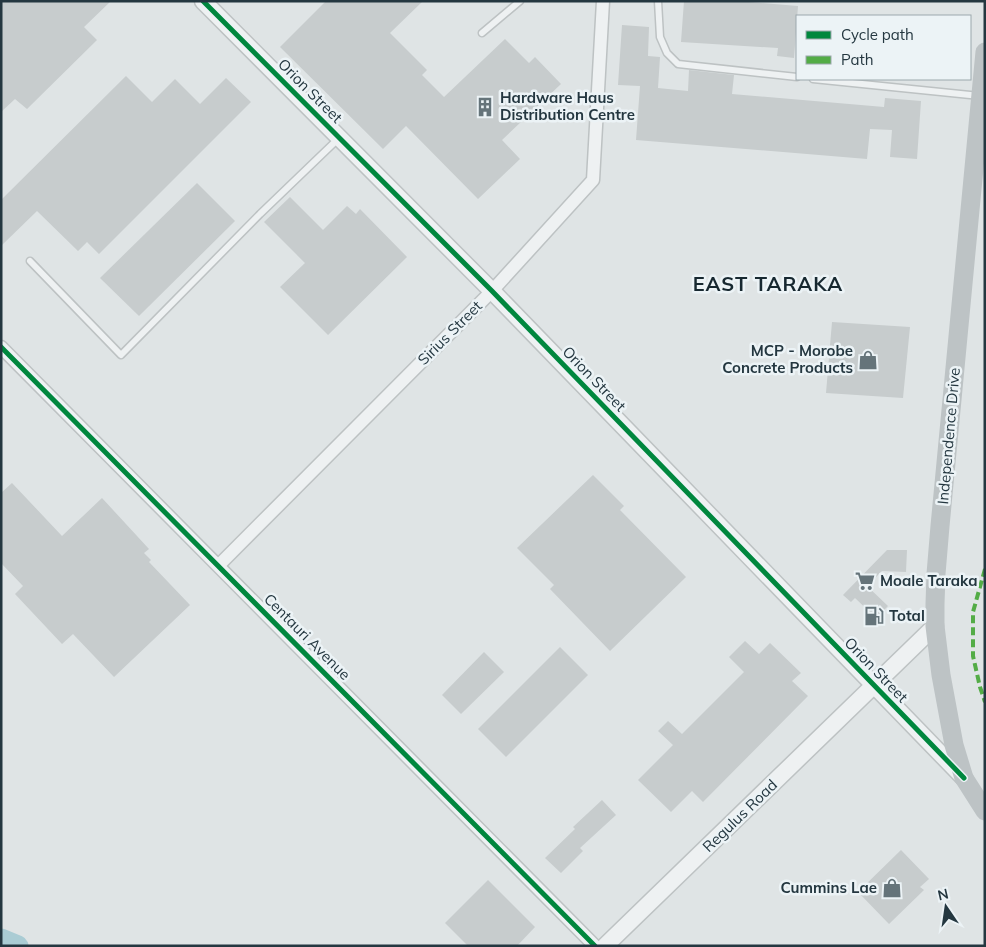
<svg xmlns="http://www.w3.org/2000/svg" width="986" height="947" viewBox="0 0 986 947" font-family="Mulish,sans-serif">
	<style>
		.lines { fill: none; stroke-linecap: round; stroke-linejoin: round }
		.river { stroke: #aaccd4; stroke-width: 21 }
		.building { fill: #c7cccd }
		.service-casing { stroke: #bdc2c3; stroke-width: 9 }
		.minor-casing { stroke: #bdc2c3; stroke-width: 15 }
		.tertiary-casing { stroke: #bdc2c3; stroke-width: 19 }
		.service { stroke: #eef1f2; stroke-width: 6 }
		.minor { stroke: #eef1f2; stroke-width: 12 }
		.tertiary { stroke: #eef1f2; stroke-width: 16 }
		.secondary { stroke: #bdc3c5; stroke-width: 19 }
		.quiet { stroke: #53ac46; stroke-width: 4; stroke-dasharray: 8 4; stroke-linecap: butt }
		.cycleway-casing { stroke: #ecf3f6; stroke-width: 8 }
		.cycleway { stroke: #00873e; stroke-width: 5 }
		.labels { text-anchor: middle; stroke-width: 5; stroke-linejoin: round; paint-order: stroke }
		.street-label { font-size: 15px; fill: #243740; stroke: #ecf3f6 }
		.poi-label { font-size: 15px; font-weight: bold; fill: #243740; stroke: #ecf3f6; text-anchor: start }
		.district-label { font-size: 20px; font-weight: bold; letter-spacing: 1px; fill: #172830; stroke: #ecf3f6 }
	</style>
	<rect width="100%" height="100%" fill="#dfe4e5"/>
	<g class="lines">
		<!-- river -->
		<polyline class="river" points="1,939 18,946"/>
	</g>
	<!-- building -->
	<g class="building">
		<polygon points="1,1 111,1 84,27 97,40 27,109 15,99 1,112"/>
		<polygon points="326,1 423,1 390,33 427,70 422,75 444,97 505,39 529,63 535,57 561,84 502,140 520,159 478,199 406,126 383,149 280,47"/>
		<polygon points="684,1 736,1 798,6 794,58 777,56 778,48 681,42"/>
		<polygon points="622,25 649,27 648,56 660,57 658,88 688,91 689,70 734,75 732,94 884,107 885,98 921,101 917,159 890,157 892,130 870,129 867,159 636,140 640,86 618,85"/>
		<polygon points="126,76 152,102 175,79 200,104 226,78 251,102 99,254 87,242 78,251 37,211 1,246 1,200"/>
		<polygon points="197,183 235,221 139,316 100,278"/>
		<polygon points="290,197 323,230 347,206 356,214 360,209 407,257 328,335 280,287 305,263 264,222"/>
		<polygon points="832,322 910,327 903,398 826,393"/>
		<polygon points="593,475 624,506 620,510 686,577 610,651 550,589 554,585 517,548"/>
		<polygon points="12,483 62,536 102,498 149,549 144,553 151,560 149,562 190,605 114,677 73,634 62,644 15,594 23,586 1,563 1,493"/>
		<polygon points="887,550 907,550 906,572 882,571 867,586 888,606 876,618 855,598 851,602 843,595"/>
		<polygon points="745,641 759,654 770,643 801,673 792,681 808,696 703,802 692,791 671,812 638,780 673,745 658,731 668,721 682,734 744,672 729,657"/>
		<polygon points="560,647 588,675 506,757 478,729"/>
		<polygon points="484,652 504,672 461,714 442,695"/>
		<polygon points="602,800 616,815 580,848 583,851 561,873 545,858 575,829 573,827"/>
		<polygon points="901,850 929,879 920,887 924,890 889,924 858,892"/>
		<polygon points="488,880 535,927 517,946 468,946 445,923"/>
	</g>
	<g class="lines">
		<defs>
			<g id="service">
				<polyline points="658,1 660,37 667,53 678,64 797,77"/>
				<polyline points="482,33 520,1"/>
				<polyline points="813,79 980,96"/>
				<polyline points="30,261 121,355 260,214 338,139"/>
			</g>
			<g id="minor">
				<polyline points="1,347 595,946"/>
				<polyline points="219,565 492,291 593,180 603,1"/>
			</g>
			<g id="tertiary">
				<polyline points="203,1 492,291 964,778"/>
				<polyline points="605,946 935,626"/>
			</g>
		</defs>
		<!-- service casing -->
		<use href="#service" class="service-casing"/>
		<!-- minor casing -->
		<use href="#minor" class="minor-casing"/>
		<!-- tertiary casing -->
		<use href="#tertiary" class="tertiary-casing"/>
		<!-- service -->
		<use href="#service" class="service"/>
		<!-- minor -->
		<use href="#minor" class="minor"/>
		<!-- tertiary -->
		<use href="#tertiary" class="tertiary"/>
		<!-- secondary -->
		<polyline class="secondary" points="985,52 940,526 936,574 935,604 935,626 941,675 954,745 964,778 985,811"/>
		<!-- quiet -->
		<polyline class="quiet" points="985,569 973,612 973,656 980,687 985,702"/>
		<defs>
			<g id="cycleway">
				<polyline points="203,1 492,291 964,778"/>
				<polyline points="1,347 595,946"/>
			</g>
		</defs>
		<!-- cycleway casing -->
		<use href="#cycleway" class="cycleway-casing"/>
		<!-- cycleway -->
		<use href="#cycleway" class="cycleway"/>
	</g>
	<!-- icons -->
	<defs>
		<symbol id="building-bare" viewBox="-9 -9 18 18"><path d="M-4-6H4V6H1V3H-1V6H-4ZM-2.5-4.3h1.7v1.8h-1.7ZM.8-4.3h1.7v1.8H.8ZM-2.5-1h1.7V.8h-1.7ZM.8-1h1.7V.8H.8Z" fill="#65747a" stroke="#ecf3f6" stroke-width="2.5" paint-order="stroke"/></symbol>
		<symbol id="shop-bare" viewBox="-9 -9 18 18"><path d="M-5-2.5h2.3a2.7 3.5 0 0 1 5.4 0H5L5.5 6h-11ZM-1.5-2.5h3a1.5 2.3 0 0 0-3 0Z" fill="#65747a" stroke="#ecf3f6" stroke-width="2.5" paint-order="stroke"/></symbol>
		<symbol id="supermarket-bare" viewBox="-9 -9 18 18"><path d="M-6-5.5h2.5l.6 2H6L4.5 2H-2.5L-4.4-4H-6ZM-1.5 3.2a1.3 1.3 0 1 0 .1 0ZM3 3.2a1.3 1.3 0 1 0 .1 0Z" fill="#65747a" stroke="#ecf3f6" stroke-width="2.5" paint-order="stroke"/></symbol>
		<symbol id="fuel-bare" viewBox="-9 -9 18 18"><path d="M-5.5-6h7V0h2V4h1.3V-2.5L3-4.5l.8-.8L6-3V5H2.5V1h-1V6h-7ZM-4.2-4.7v3.2H.2V-4.7Z" fill="#65747a" stroke="#ecf3f6" stroke-width="2.5" paint-order="stroke"/></symbol>
	</defs>
	<g fill-rule="evenodd">
		<use href="#building-bare" x="471" y="93" width="28" height="28"/>
		<use href="#shop-bare" x="854" y="346" width="28" height="28"/>
		<use href="#supermarket-bare" x="851" y="567" width="28" height="28"/>
		<use href="#fuel-bare" x="860" y="602" width="28" height="28"/>
		<use href="#shop-bare" x="878" y="874" width="28" height="28"/>
	</g>
	<g class="labels">
		<!-- street labels -->
		<g class="street-label">
			<text transform="translate(310 91) rotate(45)" y="5">Orion Street</text>
			<text transform="translate(450 333) rotate(-45)" y="5">Sirius Street</text>
			<text transform="translate(594 379) rotate(46)" y="5">Orion Street</text>
			<text transform="translate(949 436) rotate(-85)" y="5">Independence Drive</text>
			<text transform="translate(307 637) rotate(45)" y="5">Centauri Avenue</text>
			<text transform="translate(876 670) rotate(46)" y="5">Orion Street</text>
			<text transform="translate(740 816) rotate(-44)" y="5">Regulus Road</text>
		</g>
		<!-- poi labels -->
		<g class="poi-label">
			<text x="500" y="103">Hardware Haus<tspan x="500" dy="17">Distribution Centre</tspan></text>
			<text x="853" y="356" text-anchor="end">MCP - Morobe<tspan x="853" dy="17">Concrete Products</tspan></text>
			<text x="880" y="586">Moale Taraka</text>
			<text x="889" y="621">Total</text>
			<text x="877" y="893" text-anchor="end">Cummins Lae</text>
		</g>
		<!-- district labels -->
		<g class="district-label">
			<text x="768" y="291">EAST TARAKA</text>
		</g>
	</g>
	<!-- border -->
	<rect width="986" height="947" fill="none" stroke="#243740" stroke-width="5"/>
	<!-- legend -->
	<rect x="796" y="15" width="175" height="65" fill="#ecf3f6" stroke="#9ca8ad"/>
	<rect x="806" y="31" width="25" height="8" fill="#00873e" stroke="#9ca8ad"/>
	<text x="841" y="40" font-size="15" fill="#243740">Cycle path</text>
	<rect x="806" y="56" width="25" height="8" fill="#53ac46" stroke="#9ca8ad"/>
	<text x="841" y="65" font-size="15" fill="#243740">Path</text>
	<!-- north arrow -->
	<g transform="translate(946 907) rotate(347)" stroke="#ecf3f6" stroke-width="4" paint-order="stroke">
	<path d="M0-4L9 19L0 12L-9 19Z" fill="#243740"/>
	<text y="-8" font-size="14" font-weight="bold" text-anchor="middle" fill="#243740">N</text>
	</g>
</svg>
